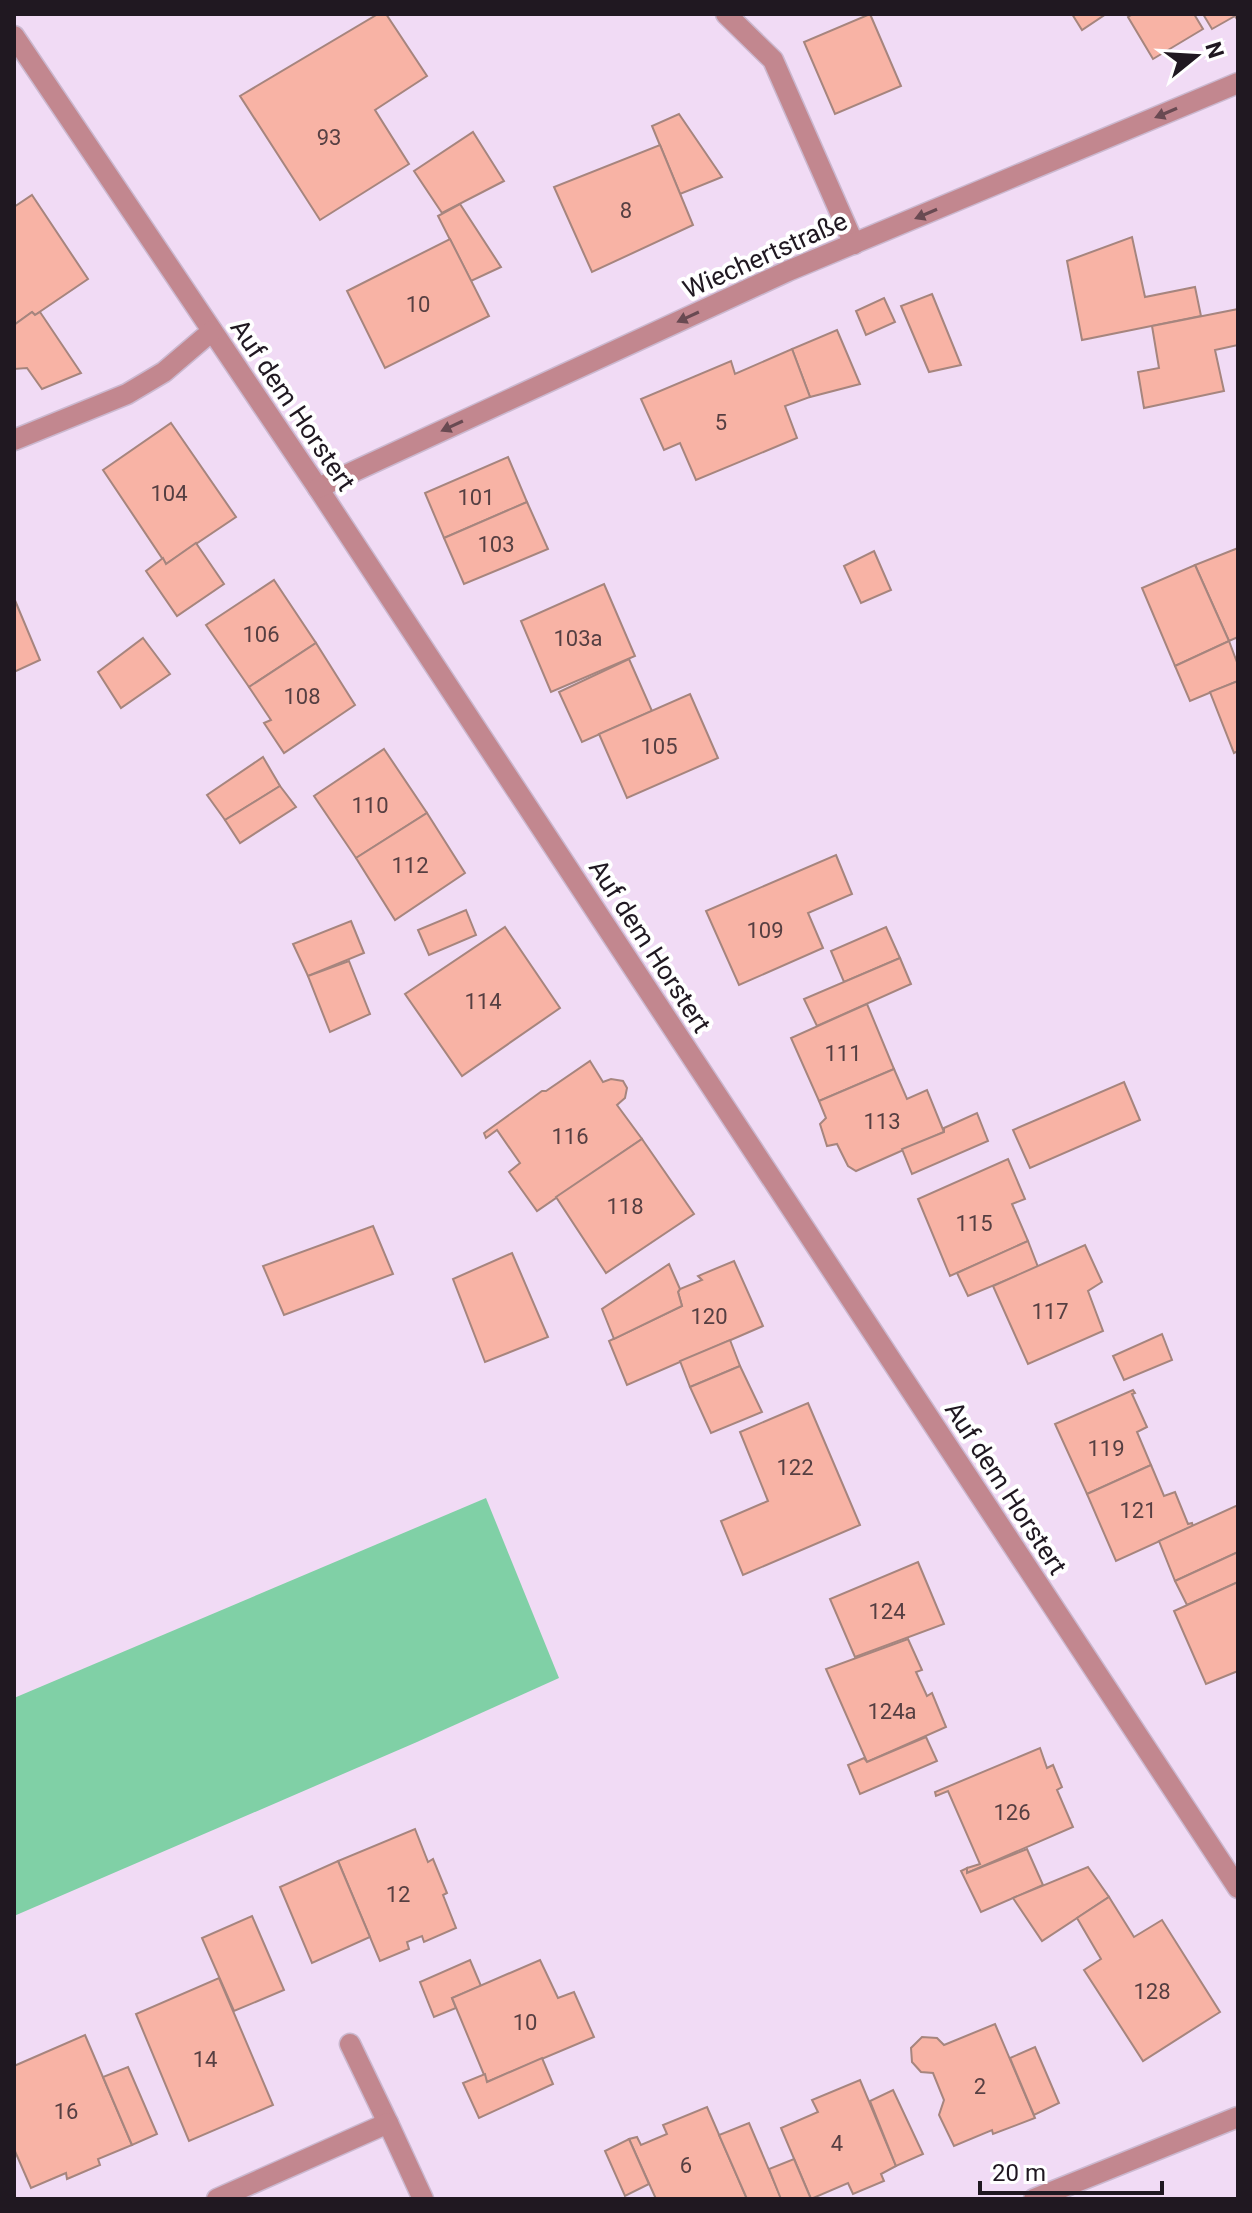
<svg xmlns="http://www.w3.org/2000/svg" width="1252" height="2213" viewBox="0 0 1252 2213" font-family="Roboto,sans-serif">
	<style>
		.green { fill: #80d0a6 }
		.building { fill: #f8b3a5; stroke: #a6857e; stroke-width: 2 }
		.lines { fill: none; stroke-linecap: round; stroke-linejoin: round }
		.service-casing { stroke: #cbb8cf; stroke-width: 23 }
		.minor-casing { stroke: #cbb8cf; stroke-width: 23 }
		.service { stroke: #c2878f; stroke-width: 20 }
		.minor { stroke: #c2878f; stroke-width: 20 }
		.oneway { fill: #694a52 }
		.labels { text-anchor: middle; stroke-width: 8; stroke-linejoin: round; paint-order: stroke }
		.number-label { font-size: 22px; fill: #563f42 }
		.street-label { font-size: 26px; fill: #201821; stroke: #fff }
	</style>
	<rect width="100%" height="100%" fill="#f1dbf5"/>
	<!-- green -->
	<polygon class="green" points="486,1498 559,1678 417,1742 14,1916 14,1698"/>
	<!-- building -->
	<g class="building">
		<polygon points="378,14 386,14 427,76 375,110 409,164 320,220 240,96"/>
		<polygon points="870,14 901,86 835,114 804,42"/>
		<polygon points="1072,14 1106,14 1082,30"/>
		<polygon points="1133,14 1194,14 1203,29 1153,59 1128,17"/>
		<polygon points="1203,14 1238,14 1238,21 1235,16 1212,29"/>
		<polygon points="679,114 722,177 680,194 652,126"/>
		<polygon points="473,132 504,181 442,213 414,171"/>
		<polygon points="660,145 693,225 592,272 554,187"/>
		<polygon points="32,195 88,279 35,315 32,312 14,325 14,207"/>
		<polygon points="460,204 501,267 471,281 438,216"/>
		<polygon points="1132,237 1145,297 1195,287 1201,316 1082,340 1067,261"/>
		<polygon points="450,239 489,316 385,368 347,291"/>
		<polygon points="932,294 961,365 929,372 901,306"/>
		<polygon points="884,298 895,322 866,335 856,311"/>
		<polygon points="1238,309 1238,345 1215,350 1224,391 1144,408 1138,372 1159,368 1152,326"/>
		<polygon points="32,312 35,315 40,312 81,373 42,389 27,368 14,369 14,325"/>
		<polygon points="837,330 860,384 810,397 792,349"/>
		<polygon points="792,349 810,397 785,406 797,438 696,480 680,443 664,450 641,399 731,361 735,374"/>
		<polygon points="171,423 236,517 166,564 103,470"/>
		<polygon points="508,457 527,502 444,538 425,493"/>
		<polygon points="527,502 548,549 464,584 444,538"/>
		<polygon points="196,543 224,584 177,616 146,571 163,558 166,564"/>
		<polygon points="1238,548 1238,637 1229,641 1195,565"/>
		<polygon points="874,551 891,590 861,603 844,566"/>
		<polygon points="1195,565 1229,641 1175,666 1142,588"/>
		<polygon points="274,580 316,643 249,687 206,625"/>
		<polygon points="604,584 635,656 551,692 521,621"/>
		<polygon points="14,598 40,660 14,672"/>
		<polygon points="143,638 170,674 121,708 98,672"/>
		<polygon points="1229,641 1238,665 1238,681 1190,701 1175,666"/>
		<polygon points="316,643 355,705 284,753 264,723 271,720 249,687"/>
		<polygon points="629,659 652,711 582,742 559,692"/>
		<polygon points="1238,681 1238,751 1234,753 1210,692"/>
		<polygon points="690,694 718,758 627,798 599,734"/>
		<polygon points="384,749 427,813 356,858 314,796"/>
		<polygon points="263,757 280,786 225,820 207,795"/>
		<polygon points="280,786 296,807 240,843 225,820"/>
		<polygon points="427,813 465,873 395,920 356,858"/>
		<polygon points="836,855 852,894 808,913 823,948 739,985 706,911"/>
		<polygon points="466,910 476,935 429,955 418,930"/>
		<polygon points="351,921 364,953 308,976 293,944"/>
		<polygon points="505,927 560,1008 462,1076 405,994"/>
		<polygon points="886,927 900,958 844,982 831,951"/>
		<polygon points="900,958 911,984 817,1026 804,999"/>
		<polygon points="349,961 370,1014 330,1032 308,976"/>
		<polygon points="867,1004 894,1069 819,1101 791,1038"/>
		<polygon points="590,1061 603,1082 611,1079 623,1081 627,1088 625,1098 617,1105 642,1139 537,1211 509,1172 520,1163 497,1130 486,1138 484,1133 542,1091 546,1091"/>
		<polygon points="894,1069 907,1099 927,1090 944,1132 856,1171 848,1166 837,1144 827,1146 820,1124 826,1118 819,1101"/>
		<polygon points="1124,1082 1140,1120 1030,1168 1013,1130"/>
		<polygon points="977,1113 988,1141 912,1174 902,1149 944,1132 944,1128"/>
		<polygon points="642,1139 694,1214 606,1273 556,1197"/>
		<polygon points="1008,1159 1025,1199 1012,1204 1028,1241 950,1276 918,1199"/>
		<polygon points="373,1226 393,1274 284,1315 263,1266"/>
		<polygon points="1028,1241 1038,1267 968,1296 957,1273"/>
		<polygon points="1085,1245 1102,1282 1088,1291 1103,1331 1028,1364 993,1286"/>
		<polygon points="512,1253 548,1337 485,1362 453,1279"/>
		<polygon points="734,1261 763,1326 627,1385 609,1341 682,1306 678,1292 680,1289 702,1280 698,1276"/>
		<polygon points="669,1264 680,1289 678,1292 682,1306 614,1339 602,1309"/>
		<polygon points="1162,1334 1172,1360 1124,1380 1113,1356"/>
		<polygon points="730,1340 740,1366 690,1387 680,1361"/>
		<polygon points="740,1366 762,1412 711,1433 690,1387"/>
		<polygon points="1133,1390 1135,1393 1132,1394 1147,1427 1137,1432 1151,1465 1087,1494 1055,1424"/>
		<polygon points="808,1403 860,1525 743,1575 721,1521 768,1501 740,1432"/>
		<polygon points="1151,1465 1164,1496 1175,1492 1188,1524 1192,1523 1193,1526 1116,1561 1087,1494"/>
		<polygon points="1238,1505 1238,1552 1175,1581 1159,1541"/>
		<polygon points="1238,1552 1238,1582 1187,1605 1175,1581"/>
		<polygon points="918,1562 944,1624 855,1657 830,1599"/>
		<polygon points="1238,1582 1238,1671 1206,1684 1174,1611"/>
		<polygon points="908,1639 922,1670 916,1672 927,1696 932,1693 946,1727 867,1762 826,1669"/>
		<polygon points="926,1737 937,1761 860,1794 848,1765 864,1758 867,1762"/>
		<polygon points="1040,1748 1047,1768 1053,1765 1062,1787 1057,1790 1073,1827 967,1873 967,1868 980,1864 948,1791 936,1796 935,1792"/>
		<polygon points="415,1829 428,1862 433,1859 447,1893 443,1895 456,1928 424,1942 422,1936 407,1942 409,1949 380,1961 338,1861"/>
		<polygon points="1027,1849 1043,1885 981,1912 961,1871 967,1868 967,1873"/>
		<polygon points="338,1861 370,1937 312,1963 280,1887"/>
		<polygon points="1088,1867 1109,1897 1042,1941 1013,1898"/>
		<polygon points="1109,1897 1134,1937 1162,1920 1220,2012 1143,2061 1084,1970 1101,1959 1077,1918"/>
		<polygon points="252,1916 284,1990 234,2011 202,1938"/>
		<polygon points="470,1960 481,1986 452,1998 456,2008 434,2017 420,1982"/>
		<polygon points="540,1960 558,1998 574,1992 594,2037 487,2082 452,1998"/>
		<polygon points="219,1978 273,2105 189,2141 136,2014"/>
		<polygon points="995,2024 1035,2118 993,2134 992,2130 954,2146 939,2115 944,2100 933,2073 921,2072 912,2062 911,2048 922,2037 937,2038 944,2045"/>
		<polygon points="85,2035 132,2145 98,2159 100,2165 67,2179 66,2173 31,2188 14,2149 14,2066"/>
		<polygon points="1035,2047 1059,2103 1034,2115 1010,2058"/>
		<polygon points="542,2058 553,2084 479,2118 463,2083 485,2074 487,2082"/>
		<polygon points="128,2067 157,2134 132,2145 103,2077"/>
		<polygon points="860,2080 896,2166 881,2174 884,2181 853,2194 848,2183 811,2199 781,2128 818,2112 812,2100"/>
		<polygon points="893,2090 923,2154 896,2166 870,2101"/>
		<polygon points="707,2107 747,2199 656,2199 629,2139 637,2137 641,2145 667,2134 663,2125"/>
		<polygon points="749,2123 781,2198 779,2199 747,2199 719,2135"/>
		<polygon points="629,2139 649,2184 625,2196 605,2151"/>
		<polygon points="794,2159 811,2199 781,2199 769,2169"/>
	</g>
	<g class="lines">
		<defs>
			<polyline id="service" points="726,14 773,60 854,244"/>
			<g id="minor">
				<polyline points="14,36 318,488 1238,1888"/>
				<polyline points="14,440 127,394 164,372 212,331"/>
				<polyline points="318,488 788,271 1238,83"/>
				<polyline points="350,2044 388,2123"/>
				<polyline points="217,2199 388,2123 423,2199"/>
				<polyline points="1034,2199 1238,2117"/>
			</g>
		</defs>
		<!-- service casing -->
		<use href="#service" class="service-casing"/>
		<!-- minor casing -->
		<use href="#minor" class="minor-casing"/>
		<!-- service -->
		<use href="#service" class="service"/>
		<!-- minor -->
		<use href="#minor" class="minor"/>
	</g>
	<!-- one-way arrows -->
	<defs><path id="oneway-solid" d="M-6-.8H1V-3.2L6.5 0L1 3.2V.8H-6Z" transform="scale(2)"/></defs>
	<g class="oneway">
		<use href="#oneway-solid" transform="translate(1166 113) rotate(157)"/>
		<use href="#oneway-solid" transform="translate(926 214) rotate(157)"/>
		<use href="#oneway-solid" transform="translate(688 317) rotate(155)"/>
		<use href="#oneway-solid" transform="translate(452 426) rotate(155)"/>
	</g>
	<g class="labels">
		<!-- number labels -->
		<g class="number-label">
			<text x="329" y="145">93</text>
			<text x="626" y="218">8</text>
			<text x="418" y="312">10</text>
			<text x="721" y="430">5</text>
			<text x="169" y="501">104</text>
			<text x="476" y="505">101</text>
			<text x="496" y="552">103</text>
			<text x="261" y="642">106</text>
			<text x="578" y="646">103a</text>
			<text x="302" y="704">108</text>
			<text x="659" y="754">105</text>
			<text x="370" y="813">110</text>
			<text x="410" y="873">112</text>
			<text x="765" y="938">109</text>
			<text x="483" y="1009">114</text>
			<text x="843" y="1061">111</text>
			<text x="882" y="1129">113</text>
			<text x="570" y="1144">116</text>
			<text x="625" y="1214">118</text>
			<text x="974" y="1231">115</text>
			<text x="1050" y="1319">117</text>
			<text x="709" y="1324">120</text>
			<text x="1106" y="1456">119</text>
			<text x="795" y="1475">122</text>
			<text x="1138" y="1518">121</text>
			<text x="887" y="1619">124</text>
			<text x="892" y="1719">124a</text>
			<text x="1012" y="1820">126</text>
			<text x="398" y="1902">12</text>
			<text x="1152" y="1999">128</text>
			<text x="525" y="2030">10</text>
			<text x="205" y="2067">14</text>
			<text x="980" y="2094">2</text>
			<text x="66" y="2119">16</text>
			<text x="837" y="2151">4</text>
			<text x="686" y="2173">6</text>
		</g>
		<!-- street labels -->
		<g class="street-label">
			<text transform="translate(765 255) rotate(-24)" y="9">Wiechertstraße</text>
			<text transform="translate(293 405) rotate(56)" y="9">Auf dem Horstert</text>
			<text transform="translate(650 946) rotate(57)" y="9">Auf dem Horstert</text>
			<text transform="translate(1006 1488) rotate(57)" y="9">Auf dem Horstert</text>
		</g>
	</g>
	<!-- border -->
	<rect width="1252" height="2213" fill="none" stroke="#201821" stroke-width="32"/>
	<!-- north arrow -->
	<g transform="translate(1196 56) rotate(72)" stroke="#ffffff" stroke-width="6" paint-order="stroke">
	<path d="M0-6L14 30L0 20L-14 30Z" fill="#201821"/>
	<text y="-12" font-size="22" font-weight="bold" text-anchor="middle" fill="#201821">N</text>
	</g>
	<!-- scale -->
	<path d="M980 2181v12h182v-12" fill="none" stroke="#201821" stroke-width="4"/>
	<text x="992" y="2181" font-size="24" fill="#201821" stroke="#ffffff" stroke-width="6" paint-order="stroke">20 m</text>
</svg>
